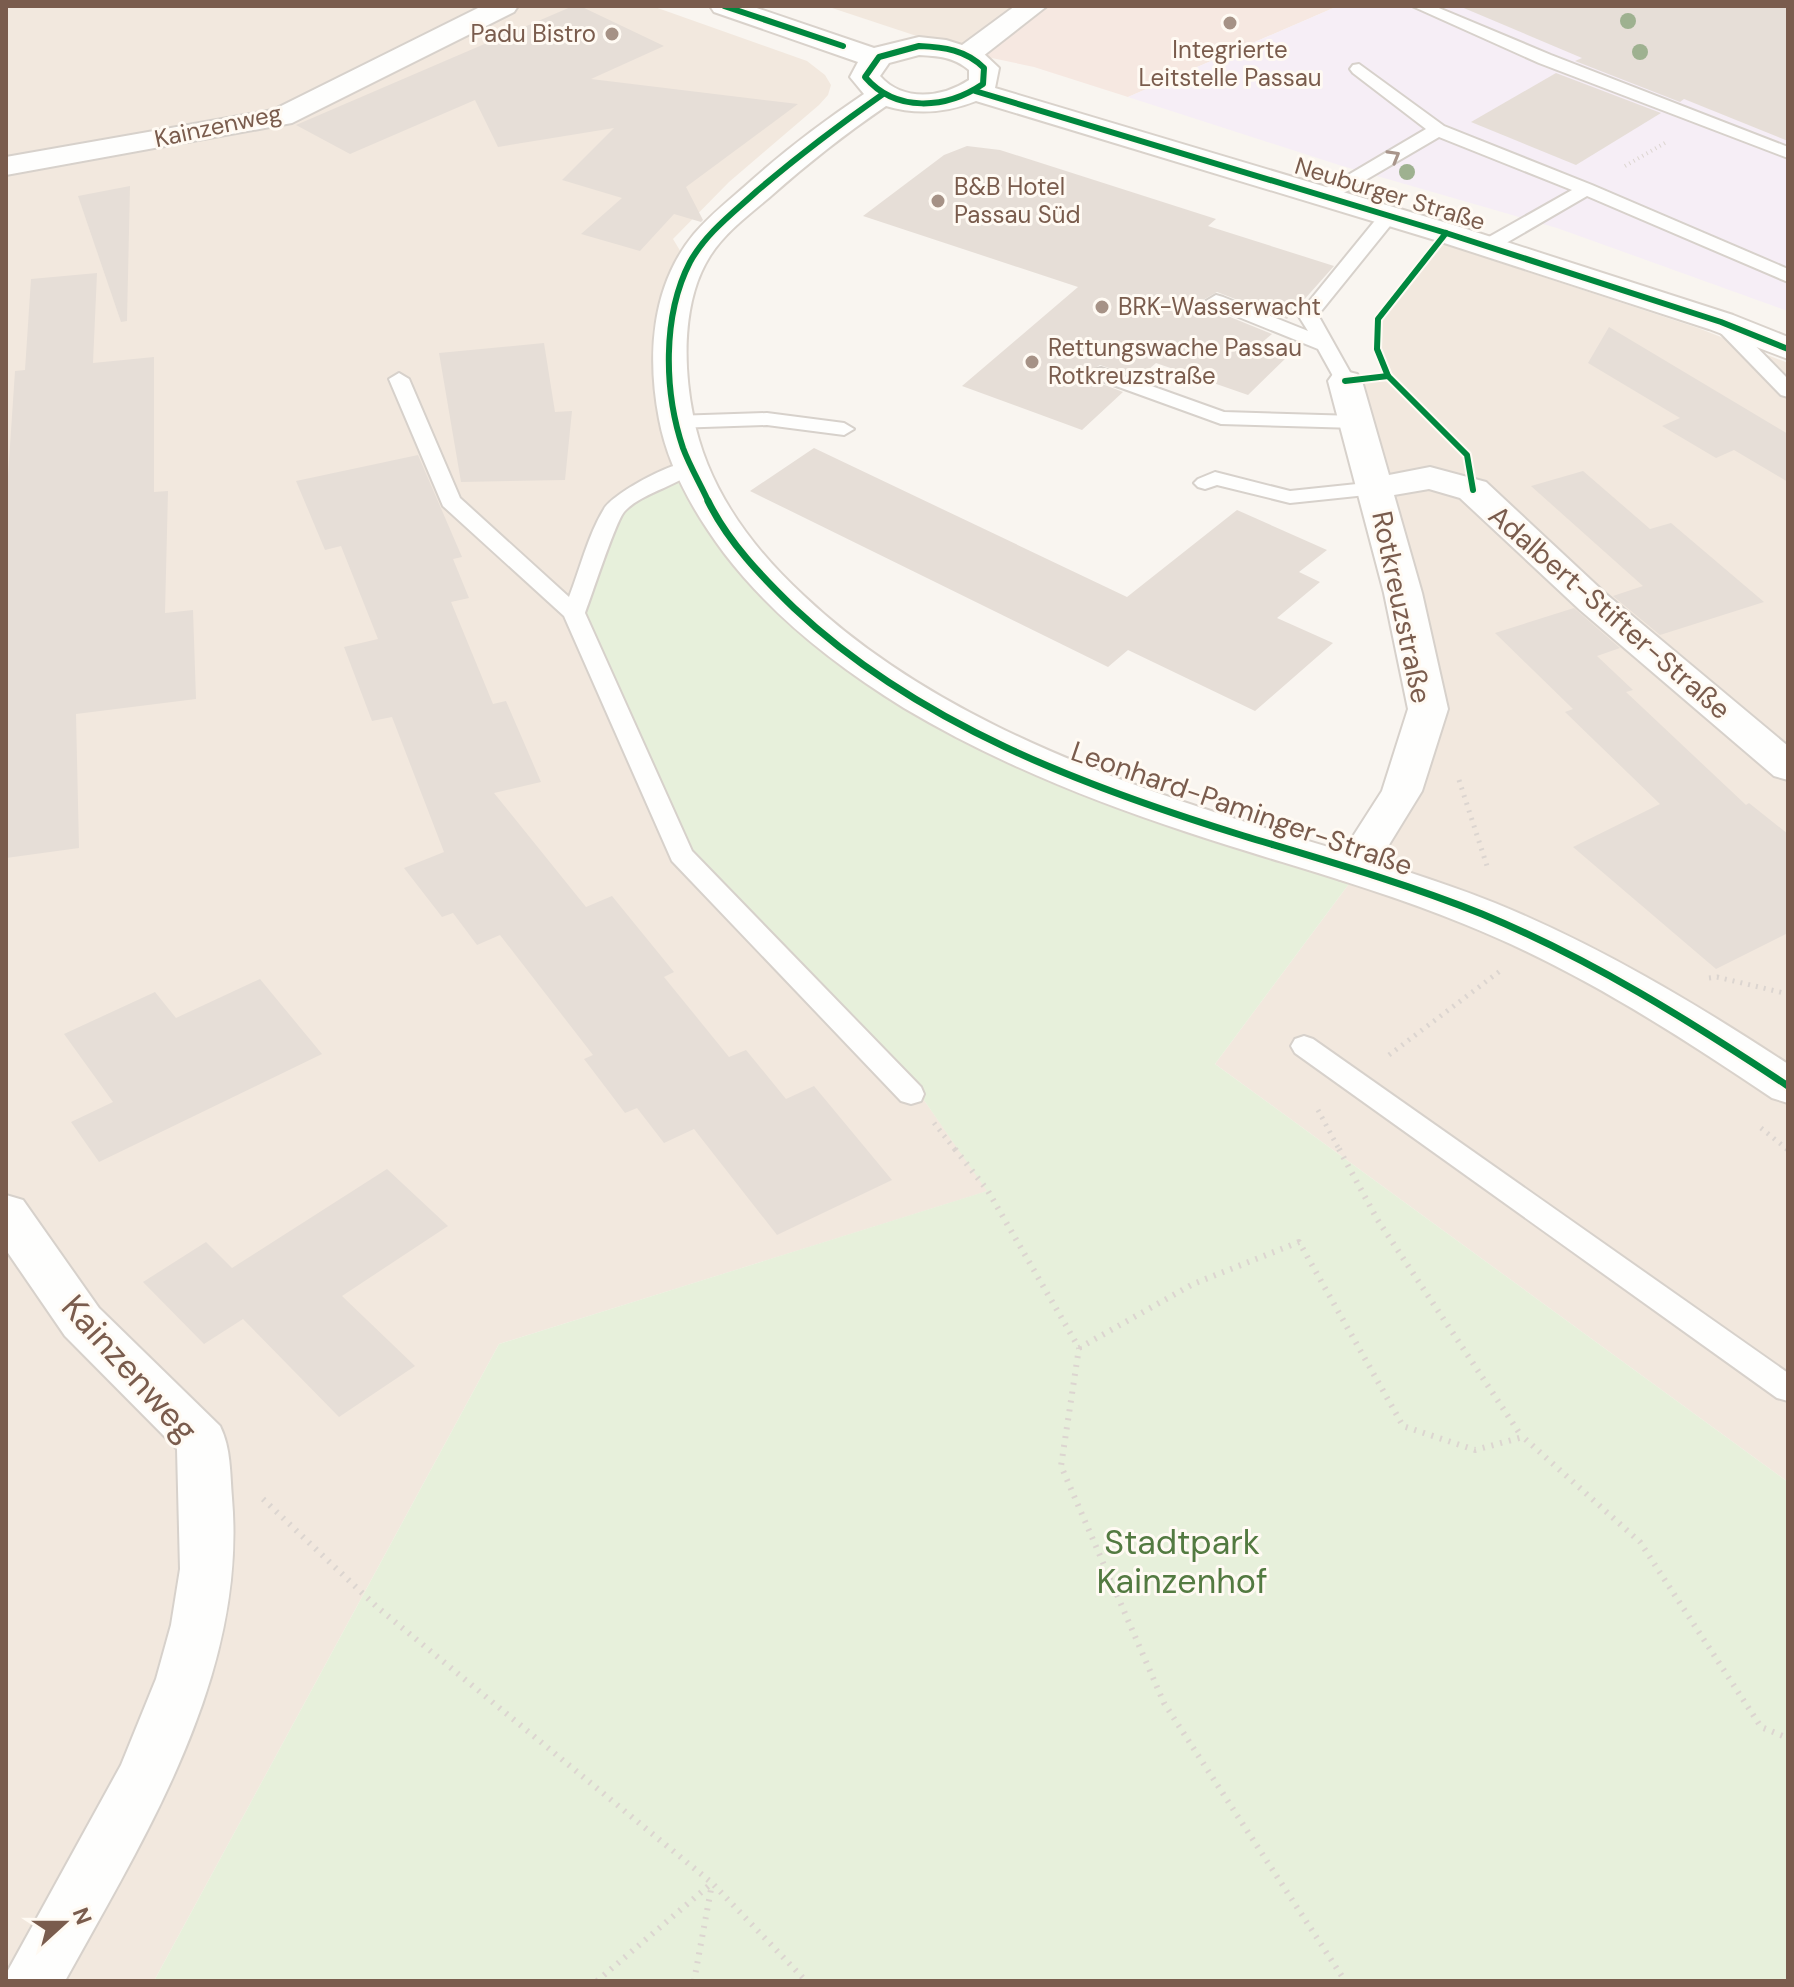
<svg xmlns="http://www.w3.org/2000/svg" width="1794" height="1987" viewBox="0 0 1794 1987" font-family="'DM Sans',sans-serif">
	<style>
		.residential { fill: #f2e8de }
		.commercial { fill: #f6e8e1 }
		.education { fill: #f6eef6 }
		.green { fill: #e7f0db }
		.building { fill: #e6ded7 }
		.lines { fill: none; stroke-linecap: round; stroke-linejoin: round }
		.lane-casing { stroke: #d7d1cb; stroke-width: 4 }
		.street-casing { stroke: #d7d1cb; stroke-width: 4 }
		.secondary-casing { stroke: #d9d2cb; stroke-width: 4 }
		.path-far2 { stroke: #dcd5d0; stroke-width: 4; stroke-dasharray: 1 4; stroke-linecap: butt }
		.path-far1 { stroke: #dcd5d0; stroke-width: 5; stroke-dasharray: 2 6; stroke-linecap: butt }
		.path { stroke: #dcd5d0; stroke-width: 6; stroke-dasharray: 2 7; stroke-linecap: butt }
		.lane { fill: #fefefd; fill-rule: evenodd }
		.street { fill: #fefefd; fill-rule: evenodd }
		.secondary { fill: #fefefd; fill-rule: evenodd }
		.cycleway-far1-casing { stroke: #fffaf3; stroke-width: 10 }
		.cycleway-casing { stroke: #fffaf3; stroke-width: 12 }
		.cycleway-far1 { stroke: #00873e; stroke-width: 6 }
		.cycleway { stroke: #00873e; stroke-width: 7 }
		.tree { fill: #9eb190 }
		.oneway { stroke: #a8958b }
		.poi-dot { fill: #a69286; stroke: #fffaf3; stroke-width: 3 }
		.labels { text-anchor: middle; stroke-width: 6; stroke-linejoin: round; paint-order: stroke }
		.far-poi-label { font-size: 24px; fill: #7a5c4d; stroke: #fffaf3; text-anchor: start }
		.far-street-label { font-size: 24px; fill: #7a5c4d; stroke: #fffaf3 }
		.street-label { font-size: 28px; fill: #7a5c4d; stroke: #fffaf3 }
		.near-street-label { font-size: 34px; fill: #7a5c4d; stroke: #fffaf3 }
		.near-park-label { font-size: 34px; fill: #537a41; stroke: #fffaf3 }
	</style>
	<rect width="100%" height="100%" fill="#f9f5f0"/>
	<!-- residential -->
	<g class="residential">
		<polygon points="6,6 652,6 807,61 825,75 831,85 828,95 819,105 729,182 673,239 690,267 670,410 919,1093 988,1191 499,1344 154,1981 6,1981"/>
		<polygon points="826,6 1031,6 968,53"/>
		<polygon points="1440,243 1698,328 1788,363 1788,1482 1215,1064 1357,873 1429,708 1348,379 1384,375 1374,328"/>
	</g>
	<!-- commercial -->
	<polygon class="commercial" points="1031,6 1338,6 1128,97 1034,67 968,53"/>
	<!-- education -->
	<polygon class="education" points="1338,6 1788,6 1788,311 1557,228 1339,165 1128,97"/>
	<!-- green -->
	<polygon class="green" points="688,466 762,579 892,686 1100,785 1357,873 1215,1064 1788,1482 1788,1981 154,1981 499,1344 987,1191 919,1093 687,852 575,613 617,512"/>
	<!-- building -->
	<g class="building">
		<polygon points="573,6 580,6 664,46 591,79 798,104 686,187 703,220 701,222 674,214 640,251 581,234 622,198 562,180 614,128 498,147 475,100 350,154 296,125"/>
		<polygon points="1459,6 1788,6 1788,141 1684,99 1680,102 1575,61 1582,58"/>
		<polygon points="1556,73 1661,113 1576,165 1471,122"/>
		<polygon points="967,146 1000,150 1216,219 1208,226 1334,266 1287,319 1217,292 1203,300 1208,308 1272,334 1260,344 1290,354 1248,395 1156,363 1139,378 1100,365 1089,372 1092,380 1123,392 1082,430 962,386 1078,287 863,216 944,155"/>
		<polygon points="130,186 127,321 121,322 78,196"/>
		<polygon points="97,273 93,363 154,357 154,492 168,491 165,613 193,610 196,699 76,714 79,848 6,858 6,506 15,371 25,370 31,279"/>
		<polygon points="1609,327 1788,434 1788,482 1734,450 1716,458 1662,426 1680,418 1588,363"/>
		<polygon points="544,343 555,412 572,411 565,480 461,482 439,353"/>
		<polygon points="814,448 1127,597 1237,510 1327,550 1299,572 1320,582 1277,618 1333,643 1255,711 1128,650 1108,667 750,491"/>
		<polygon points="418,455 462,557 453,559 469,598 451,602 493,704 506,701 541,782 494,793 586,907 612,896 674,972 664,977 729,1057 746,1050 786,1099 814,1086 892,1180 777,1235 694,1129 664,1143 637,1108 625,1113 584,1059 593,1055 500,935 477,945 453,913 442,917 404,868 444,852 392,717 372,721 344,647 378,639 341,546 325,550 296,481"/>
		<polygon points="1583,471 1650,529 1671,523 1764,602 1660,635 1613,596 1643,586 1531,486"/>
		<polygon points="1574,608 1620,648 1597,656 1633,690 1626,692 1746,805 1749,803 1788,834 1788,933 1716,969 1573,847 1660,804 1565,712 1573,709 1495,633"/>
		<polygon points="260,979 322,1054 99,1162 71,1122 113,1102 64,1034 155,992 176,1018"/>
		<polygon points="387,1169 448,1226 342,1296 415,1366 339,1417 243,1319 204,1344 143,1282 206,1242 232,1268"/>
	</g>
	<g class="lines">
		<defs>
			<g id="lane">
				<polygon points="1412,6 1434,6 1551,55 1788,147 1788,158 1539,63"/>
				<polygon points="1359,64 1444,126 1592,185 1788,269 1788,282 1587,196 1494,250 1480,250 1478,246 1480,242 1572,190 1439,137 1333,199 1321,199 1318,195 1321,191 1426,129 1353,73 1350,69 1353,65"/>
				<polygon points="1389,210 1398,216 1318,315 1355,381 1352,385 1338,385 1318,349 1209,305 1206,301 1216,295 1223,297 1308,331 1298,315 1382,212"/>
				<polygon points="1721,316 1728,318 1788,379 1788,397 1781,395 1714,326 1711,322 1714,318"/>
				<polygon points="1101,368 1224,412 1356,416 1366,422 1356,428 1221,424 1094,378 1091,374 1094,370"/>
				<path d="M 399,373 L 409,379 L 460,498 L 569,597 C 580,569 588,535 604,509 C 613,493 680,457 696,462 L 699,466 C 684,485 641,492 624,512 C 615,523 592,595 585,613 L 692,851 L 921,1087 L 924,1094 L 921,1101 L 911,1104 L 901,1101 L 672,861 L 564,616 L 443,506 L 389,379 Z"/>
				<polygon points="767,413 844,423 854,429 844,435 767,425 674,428 664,422 674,416"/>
				<polygon points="1215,472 1290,491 1376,482 1387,488 1376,494 1290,503 1217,485 1205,489 1198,487 1194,483 1198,479"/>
				<polygon points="1304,1036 1313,1039 1788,1373 1788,1401 1777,1398 1295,1053 1291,1046 1295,1039"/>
			</g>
			<g id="street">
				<polygon points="482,6 518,6 514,12 292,123 6,175 6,157 273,110"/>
				<polygon points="1015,6 1047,6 978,60 968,63 958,60 954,54 958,48"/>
				<polygon points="1345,371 1357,374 1362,381 1389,475 1430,467 1486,482 1606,594 1788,746 1788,780 1774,776 1580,610 1460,498 1429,489 1394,495 1422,593 1448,709 1422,791 1368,879 1353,883 1338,879 1332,869 1382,791 1408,709 1384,593 1328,381 1333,374"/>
				<path d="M 6,1195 L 23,1200 L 99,1308 L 220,1426 C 231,1448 230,1473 232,1498 C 247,1674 147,1833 65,1981 L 6,1981 L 6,1974 L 121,1765 L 156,1679 L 171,1625 L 180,1569 L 177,1449 L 65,1336 L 6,1250 Z"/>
			</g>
			<path id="secondary" d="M 710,6 L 751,6 L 874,48 L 919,37 L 946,40 L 981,51 L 999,68 L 995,88 L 1457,226 L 1733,315 L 1788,337 L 1788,359 L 1709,329 L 1435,240 L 976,101 C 946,113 916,115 886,106 C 845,134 808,163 771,196 C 750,214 725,232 710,256 C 682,300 683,365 693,415 C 706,486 751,547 803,595 C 917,703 1069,765 1217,813 C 1310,843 1404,867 1495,903 C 1598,945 1695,1003 1788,1064 L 1788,1103 L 1772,1098 C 1674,1032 1574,968 1464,924 C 1374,887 1280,863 1187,832 C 1089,800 993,761 904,708 C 836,666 773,617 724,553 C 695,514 668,468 659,419 C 647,356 651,286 694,234 C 711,214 732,198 752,180 C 788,148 824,121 864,94 L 850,77 L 858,62 L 714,12 ZM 919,55 C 938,56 954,57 969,70 L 969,80 C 942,98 903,102 880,76 L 889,63 Z"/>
		</defs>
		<!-- lane casing -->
		<use href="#lane" class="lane-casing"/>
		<!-- street casing -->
		<use href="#street" class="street-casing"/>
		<!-- secondary casing -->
		<use href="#secondary" class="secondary-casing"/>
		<!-- path-far2 -->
		<polyline class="path-far2" points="1625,166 1665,143"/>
		<!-- path-far1 -->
		<g class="path-far1">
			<polyline points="1459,780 1488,869"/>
			<polyline points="1709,978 1717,977 1788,994"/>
			<polyline points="1389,1055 1500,971"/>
			<polyline points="1318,1110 1340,1151"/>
			<polyline points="934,1123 956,1151"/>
			<polyline points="1761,1128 1788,1150"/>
		</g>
		<!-- path -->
		<g class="path">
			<polyline points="955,1149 988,1191 1079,1348 1061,1466 1164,1703 1345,1981"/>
			<polyline points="1339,1149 1377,1219 1522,1437"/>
			<polyline points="1079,1348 1193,1284 1299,1242 1403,1426 1475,1450 1523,1437 1640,1542 1761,1727 1788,1738"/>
			<polyline points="263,1499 377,1607 712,1883 806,1981"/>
			<polyline points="597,1981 712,1883"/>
			<polyline points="694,1981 712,1884"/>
		</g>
		<!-- lane -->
		<use href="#lane" class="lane"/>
		<!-- street -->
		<use href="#street" class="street"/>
		<!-- secondary -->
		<use href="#secondary" class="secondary"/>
		<defs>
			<g id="cycleway-far1">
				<polyline points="724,6 843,46"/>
				<path d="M 919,46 C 944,47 966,50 984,68 L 983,84 C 946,109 896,113 865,77 L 879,57 Z"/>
				<polyline points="975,91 1446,233 1721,322 1788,349"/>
				<polyline points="1388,376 1467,455 1473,490"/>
				<polyline points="1345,381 1388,376 1377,349 1378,319 1446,233"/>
				<path d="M 709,503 C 701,485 690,467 683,448 C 664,392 662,316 690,262 C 706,233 733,213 757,191 C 798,156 839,125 883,94"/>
			</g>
			<path id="cycleway" d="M 708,501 C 728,542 762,577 794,608 C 917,724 1085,787 1244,836 C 1324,860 1405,883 1482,914 C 1591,959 1690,1021 1788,1086"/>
		</defs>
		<!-- cycleway-far1 casing -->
		<use href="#cycleway-far1" class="cycleway-far1-casing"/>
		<!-- cycleway casing -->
		<use href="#cycleway" class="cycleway-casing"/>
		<!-- cycleway-far1 -->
		<use href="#cycleway-far1" class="cycleway-far1"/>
		<!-- cycleway -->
		<use href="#cycleway" class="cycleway"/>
	</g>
	<!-- trees -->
	<g class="tree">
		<circle cx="1628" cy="21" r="8"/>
		<circle cx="1640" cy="52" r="8"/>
		<circle cx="1407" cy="172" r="8"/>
	</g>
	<!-- one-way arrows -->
	<defs><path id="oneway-chevron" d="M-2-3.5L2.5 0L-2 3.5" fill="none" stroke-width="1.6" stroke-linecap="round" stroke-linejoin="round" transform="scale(2)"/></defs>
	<use class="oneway" href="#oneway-chevron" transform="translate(1394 156) rotate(-30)"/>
	<!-- markers -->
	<g class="poi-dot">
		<circle cx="1230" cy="23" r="8"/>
		<circle cx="612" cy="34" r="8"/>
		<circle cx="938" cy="201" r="8"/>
		<circle cx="1102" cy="307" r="8"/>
		<circle cx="1032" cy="362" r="8"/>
	</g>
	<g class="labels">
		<!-- far-poi labels -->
		<g class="far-poi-label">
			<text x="596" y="42" text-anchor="end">Padu Bistro</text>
			<text x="1230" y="58" text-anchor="middle">Integrierte<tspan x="1230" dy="28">Leitstelle Passau</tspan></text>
			<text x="954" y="195">B&amp;B Hotel<tspan x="954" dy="28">Passau Süd</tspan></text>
			<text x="1118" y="315">BRK-Wasserwacht</text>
			<text x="1048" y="356">Rettungswache Passau<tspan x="1048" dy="28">Rotkreuzstraße</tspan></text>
		</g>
		<!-- far-street labels -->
		<g class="far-street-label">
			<text transform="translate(218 126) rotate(-12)" y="8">Kainzenweg</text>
			<text transform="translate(1390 194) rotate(17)" y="8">Neuburger Straße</text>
		</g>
		<!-- street labels -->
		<g class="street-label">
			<text transform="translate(1402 607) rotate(78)" y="10">Rotkreuzstraße</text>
			<text transform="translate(1610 612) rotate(41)" y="10">Adalbert-Stifter-Straße</text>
			<text transform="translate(1242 808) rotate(19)" y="10">Leonhard-Paminger-Straße</text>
		</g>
		<!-- near-street labels -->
		<g class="near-street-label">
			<text transform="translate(130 1368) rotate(48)" y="12">Kainzenweg</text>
		</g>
		<!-- near-park labels -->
		<g class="near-park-label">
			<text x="1182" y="1554">Stadtpark<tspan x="1182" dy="39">Kainzenhof</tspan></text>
		</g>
	</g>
	<!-- border -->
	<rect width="1794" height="1987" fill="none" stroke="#7a5c4d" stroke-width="16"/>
	<!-- north arrow -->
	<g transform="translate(64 1923) rotate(69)" stroke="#fffaf3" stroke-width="6" paint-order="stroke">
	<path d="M0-6L14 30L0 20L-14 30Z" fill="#7a5c4d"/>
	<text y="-12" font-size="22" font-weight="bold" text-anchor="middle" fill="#7a5c4d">N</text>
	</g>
</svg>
